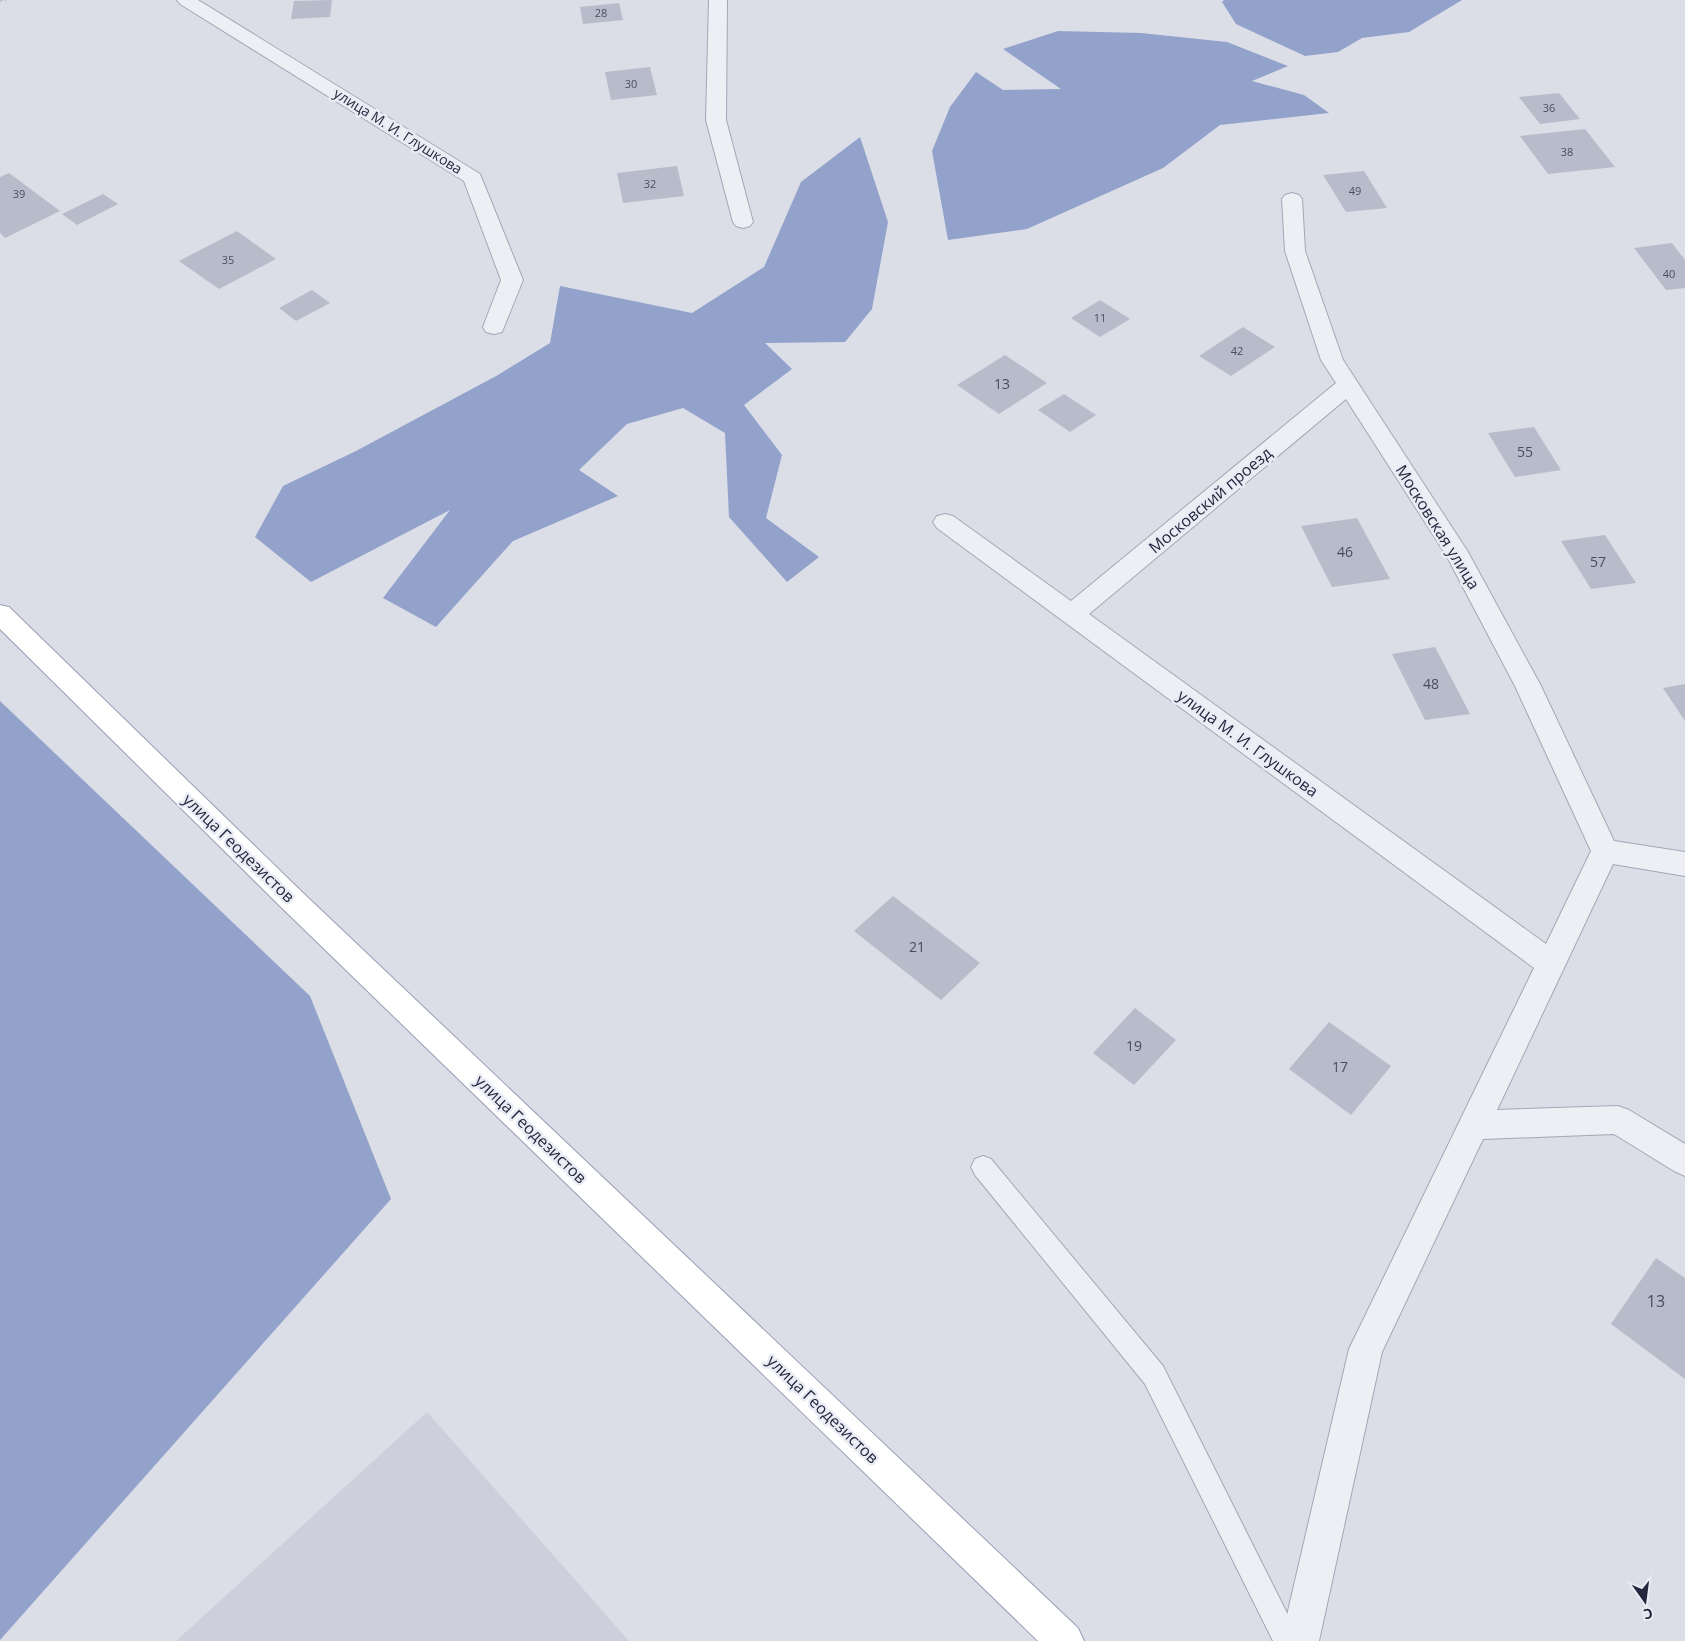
<svg xmlns="http://www.w3.org/2000/svg" width="1685" height="1641" viewBox="0 0 1685 1641" font-family="'Open Sans',sans-serif">
	<style>
		.built { fill: #cdcfdc }
		.water { fill: #92a2cb }
		.building { fill: #b8bbca }
		.lines { fill: none; stroke-linecap: round; stroke-linejoin: round }
		.service-casing { stroke: #a4a7b4; stroke-width: 2 }
		.minor-casing { stroke: #a4a7b4; stroke-width: 2 }
		.primary-casing { stroke: #999eb3; stroke-width: 2 }
		.path { stroke: #b9bbc5; stroke-width: 2.5; stroke-dasharray: 2.5 2.5; stroke-linecap: butt }
		.service { fill: #eeeff5; fill-rule: evenodd }
		.minor { fill: #eeeff5; fill-rule: evenodd }
		.primary { fill: #fff; fill-rule: evenodd }
		.labels { text-anchor: middle; stroke-width: 5; stroke-linejoin: round; paint-order: stroke }
		.far-number-label { font-size: 11px; fill: #494d61 }
		.far-street-label { font-size: 14px; fill: #24283e; stroke: #eaecf5 }
		.number-label { font-size: 14px; fill: #494d61 }
		.street-label { font-size: 16px; fill: #24283e; stroke: #eaecf5 }
		.near-number-label { font-size: 16px; fill: #494d61 }
	</style>
	<rect width="100%" height="100%" fill="#dbdde7"/>
	<!-- built -->
	<polygon class="built" points="427,1412 629,1641 176,1641"/>
	<!-- water -->
	<g class="water">
		<polygon points="1224,0 1462,0 1409,32 1362,38 1338,52 1305,56 1236,24 1222,2"/>
		<polygon points="1058,31 1141,33 1227,42 1288,66 1252,81 1304,95 1329,113 1220,125 1163,168 1027,229 948,240 932,151 950,107 976,72 1003,90 1061,89 1003,49"/>
		<polygon points="860,137 888,222 872,309 845,342 765,343 792,369 744,405 782,455 766,518 819,557 787,582 729,517 725,433 683,408 627,424 579,470 618,496 513,541 436,627 383,598 450,510 311,582 255,537 283,486 356,451 498,375 550,343 560,286 692,313 764,267 801,182"/>
		<polygon points="0,701 310,996 391,1199 0,1640"/>
	</g>
	<!-- building -->
	<g class="building">
		<polygon points="332,0 330,17 291,19 294,1"/>
		<polygon points="619,3 623,20 583,24 580,7"/>
		<polygon points="650,67 657,95 611,100 605,72"/>
		<polygon points="1559,93 1580,119 1540,124 1519,97"/>
		<polygon points="1585,129 1615,167 1548,174 1520,136"/>
		<polygon points="677,166 684,196 623,203 617,173"/>
		<polygon points="1364,171 1387,208 1346,212 1323,175"/>
		<polygon points="9,173 60,211 5,238 0,233 0,177"/>
		<polygon points="103,194 118,204 77,225 62,214"/>
		<polygon points="237,231 276,259 219,289 179,261"/>
		<polygon points="1672,243 1685,260 1685,288 1666,290 1634,248"/>
		<polygon points="312,290 330,303 296,321 279,308"/>
		<polygon points="1100,300 1130,319 1100,337 1071,318"/>
		<polygon points="1243,327 1275,347 1231,376 1199,356"/>
		<polygon points="1005,355 1047,383 999,414 957,385"/>
		<polygon points="1064,394 1096,415 1070,432 1038,410"/>
		<polygon points="1534,427 1561,470 1515,477 1488,433"/>
		<polygon points="1357,518 1390,579 1332,587 1301,526"/>
		<polygon points="1605,535 1636,583 1591,589 1561,541"/>
		<polygon points="1435,647 1470,714 1425,720 1392,654"/>
		<polygon points="1685,684 1685,721 1663,688"/>
		<polygon points="893,896 980,963 941,1000 854,931"/>
		<polygon points="1135,1008 1176,1040 1134,1085 1093,1053"/>
		<polygon points="1329,1022 1391,1066 1351,1115 1289,1069"/>
		<polygon points="1656,1258 1685,1278 1685,1379 1611,1324"/>
	</g>
	<g class="lines">
		<defs>
			<polygon id="service" points="983,1156 991,1159 1163,1366 1301,1641 1273,1641 1145,1384 975,1175 971,1167 975,1159"/>
			<g id="minor">
				<polygon points="177,0 198,0 480,174 523,280 502,332 494,334 486,332 483,327 501,280 464,181 180,4"/>
				<polygon points="709,0 727,0 726,120 753,222 750,226 743,228 736,226 733,222 706,120"/>
				<path d="M 1292,193 L 1299,195 L 1302,199 L 1305,251 L 1343,360 L 1468,552 L 1541,686 L 1614,841 L 1685,852 L 1685,876 L 1613,864 L 1497,1110 L 1618,1106 L 1629,1110 L 1685,1144 L 1685,1176 L 1674,1171 L 1614,1134 L 1483,1139 L 1382,1352 L 1319,1641 L 1281,1641 L 1349,1349 L 1534,968 L 937,528 L 933,522 L 937,516 L 945,514 L 953,516 L 1071,601 L 1336,383 L 1321,360 L 1285,251 L 1282,199 L 1285,195 ZM 1346,399 L 1446,555 L 1515,686 L 1591,851 L 1546,944 L 1089,614 Z"/>
			</g>
			<polygon id="primary" points="0,605 9,607 302,892 1078,1628 1084,1641 1038,1641 282,908 0,629"/>
		</defs>
		<!-- service casing -->
		<use href="#service" class="service-casing"/>
		<!-- minor casing -->
		<use href="#minor" class="minor-casing"/>
		<!-- primary casing -->
		<use href="#primary" class="primary-casing"/>
		<!-- path -->
		<polyline class="path" points="0,0 6,0"/>
		<!-- service -->
		<use href="#service" class="service"/>
		<!-- minor -->
		<use href="#minor" class="minor"/>
		<!-- primary -->
		<use href="#primary" class="primary"/>
	</g>
	<g class="labels">
		<!-- far-number labels -->
		<g class="far-number-label">
			<text x="601" y="17">28</text>
			<text x="631" y="88">30</text>
			<text x="1549" y="112">36</text>
			<text x="1567" y="156">38</text>
			<text x="650" y="188">32</text>
			<text x="1355" y="195">49</text>
			<text x="19" y="198">39</text>
			<text x="228" y="264">35</text>
			<text x="1669" y="278">40</text>
			<text x="1100" y="322">11</text>
			<text x="1237" y="355">42</text>
		</g>
		<!-- far-street labels -->
		<g class="far-street-label">
			<text transform="translate(398 131) rotate(32)" y="5">улица М. И. Глушкова</text>
		</g>
		<!-- number labels -->
		<g class="number-label">
			<text x="1002" y="389">13</text>
			<text x="1525" y="457">55</text>
			<text x="1345" y="557">46</text>
			<text x="1598" y="567">57</text>
			<text x="1431" y="689">48</text>
			<text x="917" y="952">21</text>
			<text x="1134" y="1051">19</text>
			<text x="1340" y="1072">17</text>
		</g>
		<!-- street labels -->
		<g class="street-label">
			<text transform="translate(1210 500) rotate(-40)" y="6">Московский проезд</text>
			<text transform="translate(1438 527) rotate(58)" y="6">Московская улица</text>
			<text transform="translate(1248 743) rotate(36)" y="6">улица М. И. Глушкова</text>
			<text transform="translate(239 848) rotate(44)" y="6">улица Геодезистов</text>
			<text transform="translate(531 1129) rotate(44)" y="6">улица Геодезистов</text>
			<text transform="translate(823 1409) rotate(44)" y="6">улица Геодезистов</text>
		</g>
		<!-- near-number labels -->
		<g class="near-number-label">
			<text x="1656" y="1307">13</text>
		</g>
	</g>
	<!-- north arrow -->
	<g transform="translate(1645 1601) rotate(166)" stroke="#eaecf5" stroke-width="4" paint-order="stroke">
	<path d="M0-4L9 19L0 12L-9 19Z" fill="#24283e"/>
	<text y="-8" font-size="14" font-weight="bold" text-anchor="middle" fill="#24283e">С</text>
	</g>
</svg>
